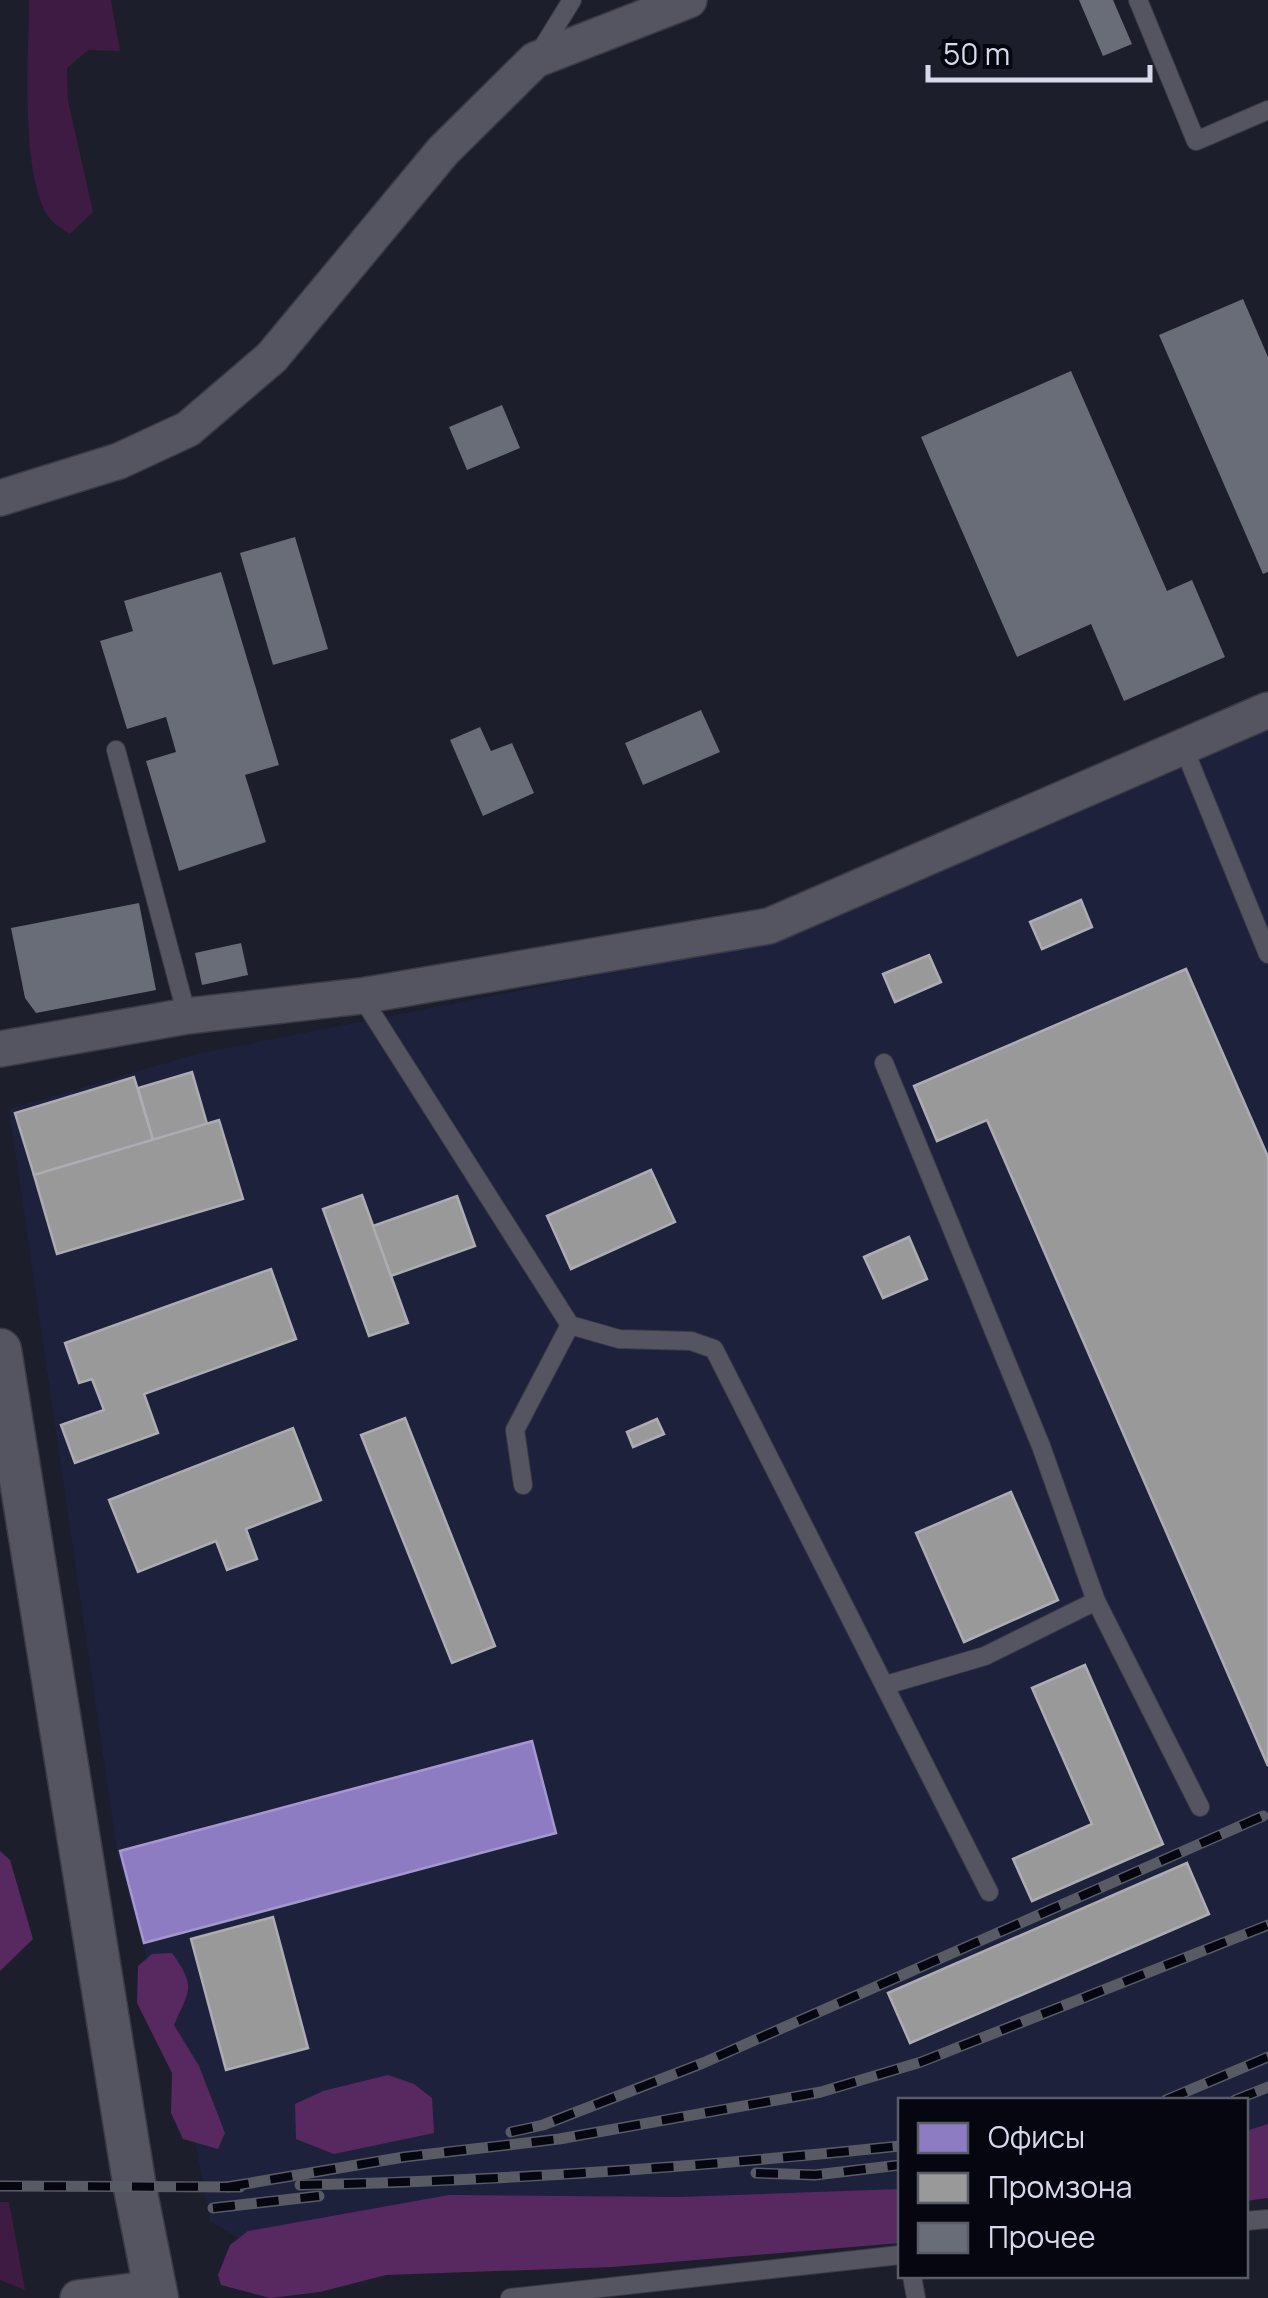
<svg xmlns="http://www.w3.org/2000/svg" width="1268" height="2298" viewBox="0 0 1268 2298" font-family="Manrope,sans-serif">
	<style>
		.built { fill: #1e213c }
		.green { fill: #3d1b43 }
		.forest { fill: #582861 }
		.offices { fill: #8e7cc3; stroke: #a498cf; stroke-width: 2.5 }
		.industry { fill: #999; stroke: #acacb2; stroke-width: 2.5 }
		.building { fill: #686d77 }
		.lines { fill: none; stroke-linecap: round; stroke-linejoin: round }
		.service-casing { stroke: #3a3b46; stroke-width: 20 }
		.minor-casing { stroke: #3a3b46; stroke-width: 38 }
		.tertiary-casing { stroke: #3a3b46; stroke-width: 45 }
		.service { stroke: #545561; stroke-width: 18 }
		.minor { stroke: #545561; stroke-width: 35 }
		.tertiary { stroke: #545561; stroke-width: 42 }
		.rail-casing { stroke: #585a64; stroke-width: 11 }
		.rail { stroke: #05060f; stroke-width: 8; stroke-dasharray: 22; stroke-linecap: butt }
	</style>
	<rect width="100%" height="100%" fill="#1d1e2b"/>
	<!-- built -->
	<polygon class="built" points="1268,731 1268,2178 1246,2181 1246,2100 900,2100 900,2225 293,2271 210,2221 188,2103 118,1857 9,1109 197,1054 792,937"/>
	<!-- green -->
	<g class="green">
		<path d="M 29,0 L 111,0 L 120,51 L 88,50 L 67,68 L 68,101 L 93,212 L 70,234 C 64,230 55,225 51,220 C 19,181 29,51 29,0 Z"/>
		<polygon points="0,2202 9,2202 25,2290 0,2280"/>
	</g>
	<!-- forest -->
	<g class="forest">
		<polygon points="0,1851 10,1860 33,1939 0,1971"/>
		<path d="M 172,1953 C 197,1988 189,1990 174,2025 L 199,2066 L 225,2133 L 218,2149 L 183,2139 L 171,2113 L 172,2073 L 137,2003 L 138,1966 L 152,1954 Z"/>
		<polygon points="388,2075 414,2084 432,2098 434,2133 334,2154 296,2139 295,2104 323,2091"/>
		<polygon points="1268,2124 1268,2198 1246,2201 1246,2131"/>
		<polygon points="900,2189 900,2243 612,2267 386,2275 320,2292 270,2298 221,2285 218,2275 230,2245 248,2231 449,2195 679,2197"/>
	</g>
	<!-- offices -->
	<polygon class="offices" points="532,1741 556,1833 144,1943 120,1851"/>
	<!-- industry -->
	<g class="industry">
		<polygon points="1081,900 1092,927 1042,949 1030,922"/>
		<polygon points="929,955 941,982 895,1002 883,974"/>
		<polygon points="1186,969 1268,1157 1268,1766 987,1120 937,1141 914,1086"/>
		<polygon points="192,1072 207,1124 153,1140 138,1088"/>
		<polygon points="134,1077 153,1140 34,1175 15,1113"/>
		<polygon points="219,1120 243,1199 57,1254 34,1175"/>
		<polygon points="651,1170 675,1222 571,1269 547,1216"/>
		<polygon points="362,1195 408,1323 369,1336 323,1209"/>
		<polygon points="457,1196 475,1246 391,1276 373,1226"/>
		<polygon points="909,1237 927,1279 883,1298 864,1257"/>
		<polygon points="271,1269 296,1339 144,1394 158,1433 75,1463 61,1425 104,1410 92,1379 79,1383 65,1343"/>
		<polygon points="405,1418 495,1646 452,1663 361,1435"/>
		<polygon points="657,1419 664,1434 633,1447 627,1432"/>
		<polygon points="293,1428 321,1500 246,1529 257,1559 227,1570 216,1541 138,1572 109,1500"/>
		<polygon points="1011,1492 1058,1600 964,1642 916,1533"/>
		<polygon points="1085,1665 1163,1844 1032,1901 1013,1859 1092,1824 1032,1688"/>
		<polygon points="1187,1863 1209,1914 910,2043 888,1993"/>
		<polygon points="273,1917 308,2048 226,2070 191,1939"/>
	</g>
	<!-- building -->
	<g class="building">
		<polygon points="1079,0 1113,0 1132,44 1103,56"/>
		<polygon points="1243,299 1268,357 1268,572 1263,574 1159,335"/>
		<polygon points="1071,371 1167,591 1192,580 1225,657 1124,701 1091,624 1017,657 921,437"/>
		<polygon points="502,405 520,448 467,470 449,427"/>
		<polygon points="295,537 328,649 273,665 240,553"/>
		<polygon points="221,572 279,765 245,775 266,842 179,871 146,761 176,752 166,717 127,729 100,641 133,631 124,601"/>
		<polygon points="701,710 720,752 643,785 625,743"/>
		<polygon points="480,727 491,751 512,743 534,793 483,816 450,740"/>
		<polygon points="139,903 156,990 36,1013 25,998 11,928"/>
		<polygon points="241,943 248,975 202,985 195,953"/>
	</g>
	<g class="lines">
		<defs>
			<g id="service">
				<polyline points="1138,0 1196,141 1268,110"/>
				<polyline points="538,55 572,0"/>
				<polyline points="1183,746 1268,954"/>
				<polyline points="116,750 187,1016"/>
				<polyline points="361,996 570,1325 619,1339 691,1341 714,1349 989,1892"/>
				<polyline points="884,1063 1041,1446 1096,1601 1200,1807"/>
				<polyline points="523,1485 515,1430 570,1325"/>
				<polyline points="886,1685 985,1656 1096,1601"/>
				<polyline points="1246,2221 1268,2219"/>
				<polyline points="912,2276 916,2298"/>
				<polyline points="510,2298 900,2255"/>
			</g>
			<g id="minor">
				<polyline points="0,498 119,461 188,429 272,357 443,151 535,60 689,0"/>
				<polyline points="0,1049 187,1016 361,996 769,926 1268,710"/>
				<polyline points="78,2298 155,2288"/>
			</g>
			<polyline id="tertiary" points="0,1350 135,2188 157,2298"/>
		</defs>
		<!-- service casing -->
		<use href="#service" class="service-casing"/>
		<!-- minor casing -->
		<use href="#minor" class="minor-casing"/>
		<!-- tertiary casing -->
		<use href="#tertiary" class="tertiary-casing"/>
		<!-- service -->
		<use href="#service" class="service"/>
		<!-- minor -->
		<use href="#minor" class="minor"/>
		<!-- tertiary -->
		<use href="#tertiary" class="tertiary"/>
		<defs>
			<g id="rail">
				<polyline points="1166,2100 1268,2057"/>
				<polyline points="1235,2100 1268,2087"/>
				<polyline points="511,2132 543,2125 703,2063 1263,1816"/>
				<polyline points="756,2173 815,2175 900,2165"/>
				<path d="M 300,2185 C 501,2181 700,2167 900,2146"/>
				<polyline points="0,2186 240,2187"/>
				<polyline points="227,2187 404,2157 559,2139 821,2092 921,2062 1268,1925"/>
				<polyline points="213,2208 319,2196"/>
			</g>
		</defs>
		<!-- rail casing -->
		<use href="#rail" class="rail-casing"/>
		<!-- rail -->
		<use href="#rail" class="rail"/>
	</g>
	<!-- legend -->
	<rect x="898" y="2098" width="350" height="180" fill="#05060f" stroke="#595b67" stroke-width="2.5"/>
	<rect x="918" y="2123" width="50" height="30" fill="#8e7cc3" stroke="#595b67" stroke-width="2.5"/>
	<text x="988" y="2148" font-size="30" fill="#d7daeb">Офисы</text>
	<rect x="918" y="2173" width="50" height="30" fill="#999999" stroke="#595b67" stroke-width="2.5"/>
	<text x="988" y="2198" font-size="30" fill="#d7daeb">Промзона</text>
	<rect x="918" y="2223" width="50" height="30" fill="#686d77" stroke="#595b67" stroke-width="2.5"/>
	<text x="988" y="2248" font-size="30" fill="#d7daeb">Прочее</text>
	<!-- scale -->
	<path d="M928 65v15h222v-15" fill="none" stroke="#d7daeb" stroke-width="5"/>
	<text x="943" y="65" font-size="30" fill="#d7daeb" stroke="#05060f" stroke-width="8" paint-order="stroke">50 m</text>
</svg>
